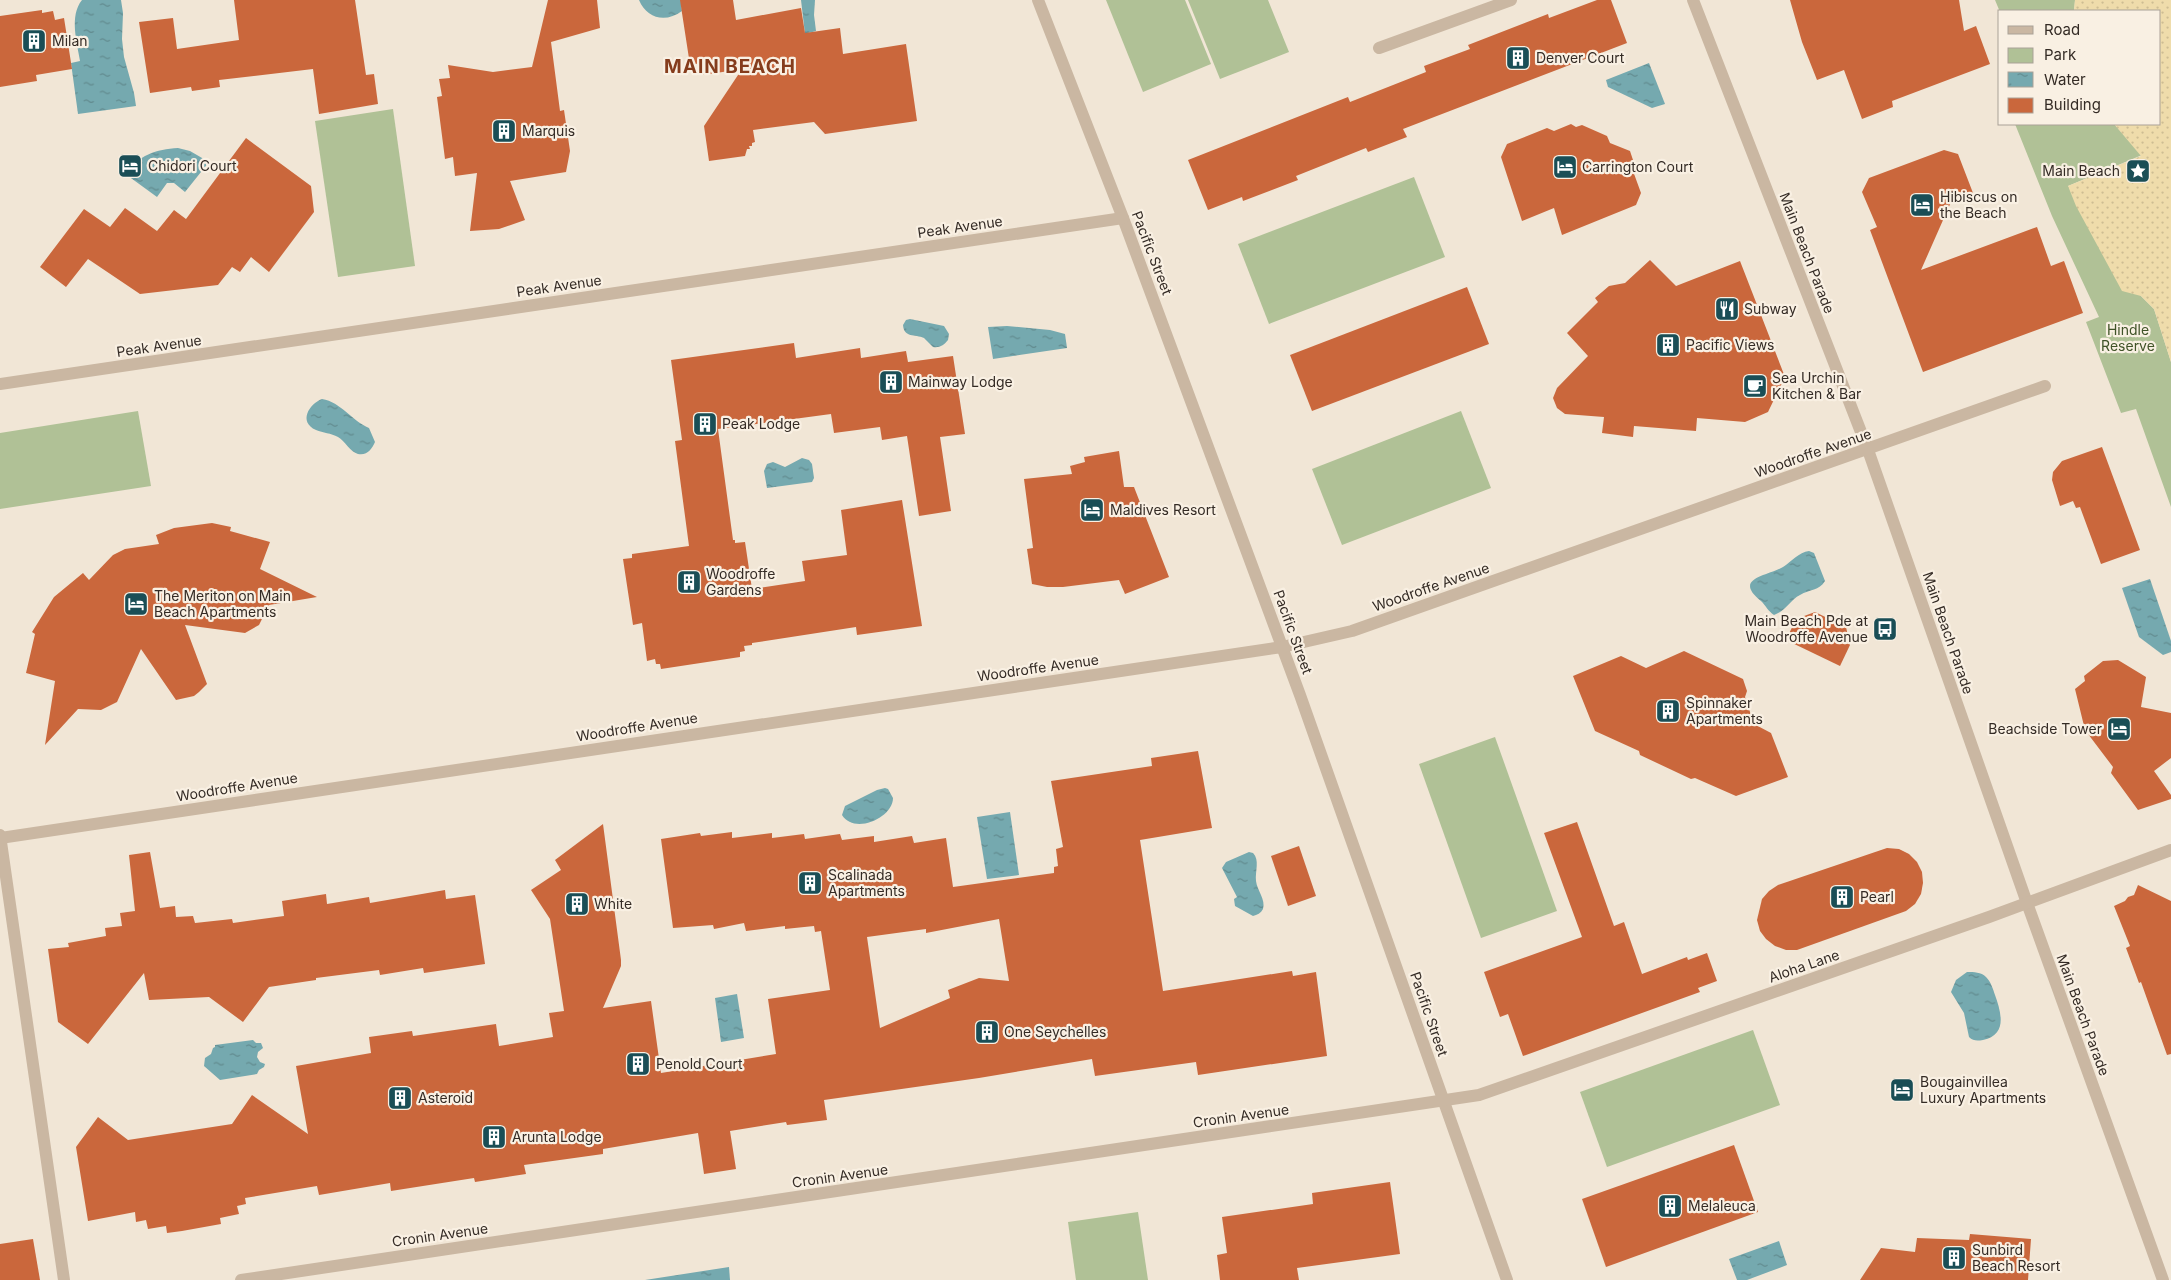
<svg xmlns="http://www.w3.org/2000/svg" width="2171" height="1280" viewBox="0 0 2171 1280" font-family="Inter,sans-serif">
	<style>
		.green { fill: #b0c196 }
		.sand { fill: url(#sand-dots) }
		.water { fill: url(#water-ripples) }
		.building { fill: #ca673c; fill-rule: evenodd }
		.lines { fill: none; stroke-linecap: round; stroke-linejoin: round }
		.minor { stroke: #cab7a2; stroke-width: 12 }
		.labels { text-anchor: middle; stroke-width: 4.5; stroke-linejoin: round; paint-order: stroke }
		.poi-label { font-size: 14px; fill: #342b25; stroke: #f9f0e3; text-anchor: start }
		.street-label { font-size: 14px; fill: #342b25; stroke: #f9f0e3 }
		.park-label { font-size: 14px; fill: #405328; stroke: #f9f0e3 }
		.district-label { font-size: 19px; font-weight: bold; letter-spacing: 1px; fill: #853c1c; stroke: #f9f0e3 }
	</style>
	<defs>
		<pattern id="sand-dots" width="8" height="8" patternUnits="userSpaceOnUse" patternTransform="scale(1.25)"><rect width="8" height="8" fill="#efdcab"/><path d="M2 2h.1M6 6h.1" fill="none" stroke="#cebd93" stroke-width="1.8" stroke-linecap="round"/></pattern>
		<pattern id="water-ripples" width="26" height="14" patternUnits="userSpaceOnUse" patternTransform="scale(1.25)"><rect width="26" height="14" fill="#75a9af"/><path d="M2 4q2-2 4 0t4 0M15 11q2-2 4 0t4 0" fill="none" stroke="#618a8e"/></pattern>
	</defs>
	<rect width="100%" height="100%" fill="#f1e6d6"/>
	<!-- green -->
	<g class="green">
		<polygon points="1106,0 1185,0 1211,64 1143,92"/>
		<polygon points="1188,0 1268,0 1289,52 1220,79"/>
		<polygon points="1995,0 2075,0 2074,11 2000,12"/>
		<polygon points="393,109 415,266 338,277 315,121"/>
		<polygon points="2015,124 2114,124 2142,155 2068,186 2141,296 2154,309 2171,362 2171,507 2136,409 2121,413 2086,322 2099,317 2052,216"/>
		<polygon points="1414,177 1445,257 1269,324 1238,244"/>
		<polygon points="138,411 151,486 0,509 0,433"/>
		<polygon points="1461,411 1491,488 1342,545 1312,469"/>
		<polygon points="1495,737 1557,911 1481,938 1419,764"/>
		<polygon points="1753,1030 1780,1105 1607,1167 1580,1092"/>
		<polygon points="1138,1212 1148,1280 1076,1280 1068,1222"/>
	</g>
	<!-- sand -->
	<polygon class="sand" points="2075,0 2171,0 2171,362 2154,309 2141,296 2122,291 2076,206 2068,186 2141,156 2114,124 2160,124 2160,11 2074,11"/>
	<!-- water -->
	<g class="water">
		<path d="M 82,0 L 121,0 L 123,13 L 122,39 L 124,57 L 134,93 L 136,106 L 78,114 L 71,63 L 80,61 C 77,42 69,16 82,0 Z"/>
		<path d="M 639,0 L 684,0 L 681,4 L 682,11 C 666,23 647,19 639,0 Z"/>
		<polygon points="801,0 815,0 814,15 816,31 805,34"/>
		<polygon points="1649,63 1665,104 1652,108 1608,87 1606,80"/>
		<path d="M 178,148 L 190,151 L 209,162 L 185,192 L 174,183 L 167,183 L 157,197 L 124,173 C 139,156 156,149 178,148 Z"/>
		<path d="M 910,319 L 944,326 L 949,334 L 948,340 C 944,345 940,348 933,347 L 924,338 C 915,334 904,338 903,325 L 906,320 Z"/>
		<polygon points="1007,326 1050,330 1065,334 1067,348 993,359 988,327"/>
		<path d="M 322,399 C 341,402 352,421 369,428 L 375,442 C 372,449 367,456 358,454 C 350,452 345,441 338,437 C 331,433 323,433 316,430 C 298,422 309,404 322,399 Z"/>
		<polygon points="802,458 809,460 812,464 814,478 812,482 767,488 764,471 767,464 773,462 785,467"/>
		<path d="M 1809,551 L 1814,553 L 1825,581 C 1819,591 1810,589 1800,595 C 1790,600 1786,611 1774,615 C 1768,611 1766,606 1761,601 C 1732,578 1768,576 1783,567 C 1791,562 1799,552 1809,551 Z"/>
		<polygon points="2150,579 2171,641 2171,652 2163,655 2139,637 2122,588"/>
		<path d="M 885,788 L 888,789 L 893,798 C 893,818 854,835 842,815 L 845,806 L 877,790 Z"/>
		<polygon points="1010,812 1019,875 987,879 977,817"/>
		<path d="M 1249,852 L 1253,853 C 1260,860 1255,871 1256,881 C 1257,890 1266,900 1263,909 C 1261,913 1257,915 1253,916 L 1235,906 L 1234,899 L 1237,897 L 1222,868 L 1226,862 Z"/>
		<path d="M 1967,972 C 1974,972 1981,972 1986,977 C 1991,982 1993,989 1995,995 C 2001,1012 2008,1035 1983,1040 C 1977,1041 1973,1041 1969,1037 L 1964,1013 L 1951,992 L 1956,980 Z"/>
		<polygon points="737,994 744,1038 721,1042 715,998"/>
		<polygon points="253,1040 256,1043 261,1043 263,1048 258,1052 257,1057 260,1062 265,1064 264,1067 259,1070 257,1074 220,1080 204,1066 205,1058 211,1054 213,1048 215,1047 215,1045"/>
		<polygon points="1779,1241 1787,1265 1747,1280 1737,1280 1729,1259"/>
		<polygon points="729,1267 730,1280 645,1280"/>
	</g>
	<!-- building -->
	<g class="building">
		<polygon points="234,0 355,0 366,75 374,74 378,104 319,114 313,69 219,80 220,87 192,91 191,87 150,93 139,22 173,18 177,49 239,40"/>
		<polygon points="548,0 597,0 600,28 551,42 560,111 564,110 570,151 566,172 510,181 525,220 499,229 470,231 477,173 455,176 453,157 445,159 437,97 442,96 439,79 450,78 448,65 493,72 532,67"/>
		<polygon points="680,0 733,0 736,20 801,8 805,33 840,28 843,54 906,44 917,121 825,134 814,122 753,130 755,142 752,143 752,146 749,146 750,149 747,149 745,156 709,161 704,126 742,69 703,75 701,63 690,65"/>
		<polygon points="1597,0 1611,0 1627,43 1403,129 1407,137 1368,152 1366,148 1296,176 1298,180 1243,201 1242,197 1208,210 1188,160 1348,97 1350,102 1426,72 1424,66 1470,49 1468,45 1548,14 1549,18"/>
		<polygon points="1790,0 1959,0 1964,31 1976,26 1990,64 1892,101 1893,107 1862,119 1844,70 1817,80 1802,42"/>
		<polygon points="42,10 42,13 53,11 55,20 64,18 72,69 36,75 37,81 0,87 0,16"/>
		<polygon points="1571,124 1576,127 1582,125 1607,136 1610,143 1630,151 1635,166 1633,171 1641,193 1636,205 1562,235 1554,208 1522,221 1501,157 1507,144 1547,128 1554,131"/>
		<polygon points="246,138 311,186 314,212 269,272 251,257 240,272 232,267 218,285 140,294 88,259 66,287 40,267 84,209 110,227 125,208 157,231 174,210 186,219"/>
		<polygon points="1944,150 1958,154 1973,193 1951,202 1921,270 2037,227 2051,266 2064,261 2083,313 1923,372 1870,230 1877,227 1862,192 1869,178"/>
		<polygon points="1650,260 1676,286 1740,261 1785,377 1768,412 1745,422 1697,418 1696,431 1634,426 1633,437 1602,433 1604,417 1565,414 1557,408 1553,398 1557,388 1588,356 1567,333 1598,302 1595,298 1609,286 1625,283"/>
		<polygon points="1467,287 1489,344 1312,411 1290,355"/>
		<polygon points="794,343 796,358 860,348 861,358 906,351 908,362 953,356 965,434 940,437 951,511 919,516 907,436 882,440 880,427 834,433 831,414 718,429 733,540 735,540 735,543 745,542 752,589 805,581 802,561 847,555 841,510 902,500 922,626 857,635 856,627 752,643 752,645 744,646 745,651 740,652 740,657 661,669 660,664 656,664 655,659 647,661 642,623 633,625 623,559 632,558 632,554 689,546 675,441 682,440 671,360"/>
		<polygon points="2102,447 2140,550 2101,564 2080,507 2076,508 2073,501 2060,506 2052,480 2053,472 2062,461"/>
		<polygon points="1119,451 1124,487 1134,487 1169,577 1125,594 1119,580 1063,587 1047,587 1032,584 1027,549 1033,548 1024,479 1072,474 1070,466 1085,462 1084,457"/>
		<polygon points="212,523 231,527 230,531 270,542 260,569 317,597 269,605 259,625 245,633 185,625 207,684 199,692 194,696 176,700 141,649 117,702 101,710 78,709 45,745 55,681 26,673 35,634 32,632 54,597 83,573 89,580 113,555 125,549 159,544 156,535 174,528"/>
		<polygon points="1815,612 1846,627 1850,645 1840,666 1786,640 1796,619"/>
		<polygon points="1684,651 1743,679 1747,691 1745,697 1754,724 1771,733 1788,777 1736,796 1695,778 1691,779 1640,755 1639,751 1595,731 1573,676 1621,656 1646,668"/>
		<polygon points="2118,660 2146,677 2141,707 2171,713 2171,758 2154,771 2171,795 2171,799 2138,810 2111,773 2113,767 2085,730 2075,689 2085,681 2084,676 2103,661"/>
		<path d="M 1198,751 L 1212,828 L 1140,840 L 1163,991 L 1292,971 L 1293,976 L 1316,972 L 1327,1056 L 1198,1075 L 1196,1062 L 1095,1076 L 1092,1059 L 979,1078 L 824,1100 L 827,1120 L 787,1125 L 786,1122 L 730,1131 L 736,1169 L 704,1174 L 698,1133 L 603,1149 L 603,1154 L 524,1165 L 526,1174 L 475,1182 L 474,1178 L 391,1191 L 390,1183 L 319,1195 L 317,1186 L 245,1198 L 246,1204 L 237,1206 L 239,1214 L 220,1218 L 221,1224 L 182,1231 L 167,1233 L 166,1226 L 148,1229 L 146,1220 L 136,1222 L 135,1212 L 88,1221 L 76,1147 L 98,1117 L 128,1140 L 232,1124 L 252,1095 L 308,1134 L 296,1066 L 371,1053 L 369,1037 L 412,1031 L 413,1036 L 496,1024 L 499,1046 L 553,1037 L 549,1013 L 564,1011 L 550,919 L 531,890 L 561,870 L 555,860 L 603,824 L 621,960 L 621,966 L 603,1008 L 651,1001 L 661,1073 L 776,1054 L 768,999 L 830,990 L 821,931 L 815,932 L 814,926 L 785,929 L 785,926 L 746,931 L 744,923 L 714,929 L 713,925 L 673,928 L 661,839 L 700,833 L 701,836 L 732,832 L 732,838 L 772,833 L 772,838 L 804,834 L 805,839 L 840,834 L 842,840 L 874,836 L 874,842 L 912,836 L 914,843 L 946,838 L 953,887 L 1054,873 L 1054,867 L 1058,866 L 1056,849 L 1063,847 L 1051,781 L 1152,766 L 1151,758 ZM 999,919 L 1009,981 L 979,978 L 948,990 L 950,998 L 880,1028 L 867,937 L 926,929 L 926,933 Z"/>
		<polygon points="1577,822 1614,926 1624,922 1642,974 1687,957 1688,960 1707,953 1717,981 1698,988 1700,992 1523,1056 1508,1014 1500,1017 1484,972 1582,937 1544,833"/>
		<polygon points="1299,846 1316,896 1288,906 1271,856"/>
		<polygon points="1887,848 1899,849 1909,854 1917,862 1922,872 1923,883 1921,894 1915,904 1906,911 1797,950 1786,950 1775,946 1766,939 1760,931 1757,920 1762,899 1769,891 1778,885"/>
		<polygon points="150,852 160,908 175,906 176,917 193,916 195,923 232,919 233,923 284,916 282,901 326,894 327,904 369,897 370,903 445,890 446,899 475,895 485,964 424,973 423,968 380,975 379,970 316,978 316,980 269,987 243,1022 209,997 149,1000 144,973 88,1044 58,1022 48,949 69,947 68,943 106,936 105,928 122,926 120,913 135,911 129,855"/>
		<polygon points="2138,885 2171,901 2171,1054 2167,1055 2141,982 2139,983 2126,948 2130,946 2114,906 2125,901 2128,897 2134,895"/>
		<polygon points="1734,1145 1758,1212 1606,1267 1582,1199"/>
		<polygon points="1390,1182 1400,1254 1297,1268 1299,1280 1220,1280 1217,1255 1227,1253 1222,1217 1313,1204 1312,1193"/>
		<polygon points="1970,1234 2031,1239 2028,1280 1860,1280 1881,1248 1915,1252 1917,1238 1969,1240"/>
		<polygon points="33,1239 40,1280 0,1280 0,1244"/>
	</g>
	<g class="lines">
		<!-- minor -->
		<g class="minor">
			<polyline points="1038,0 1123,218 1300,695 1507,1280"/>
			<polyline points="1693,0 1868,450 2027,903 2163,1280"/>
			<polyline points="1379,48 1511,0"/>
			<polyline points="0,384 1123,218"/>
			<polyline points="0,835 64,1280"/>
			<polyline points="0,838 1282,647 1352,631 2045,386"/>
			<polyline points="241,1280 1479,1095 1989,917 2171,850"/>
		</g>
	</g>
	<!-- icons -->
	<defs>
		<symbol id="building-square" viewBox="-11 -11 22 22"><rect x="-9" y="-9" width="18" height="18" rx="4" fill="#1a4e56" stroke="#f9f0e3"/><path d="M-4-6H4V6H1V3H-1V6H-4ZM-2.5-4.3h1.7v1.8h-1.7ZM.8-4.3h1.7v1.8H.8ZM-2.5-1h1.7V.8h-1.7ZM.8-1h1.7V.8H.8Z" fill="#fff"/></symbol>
		<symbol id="hotel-square" viewBox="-11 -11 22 22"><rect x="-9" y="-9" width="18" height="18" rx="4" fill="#1a4e56" stroke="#f9f0e3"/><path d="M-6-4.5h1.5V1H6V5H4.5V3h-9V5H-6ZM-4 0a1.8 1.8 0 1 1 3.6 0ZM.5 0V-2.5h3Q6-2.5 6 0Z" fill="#fff"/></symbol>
		<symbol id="sight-square" viewBox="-11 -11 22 22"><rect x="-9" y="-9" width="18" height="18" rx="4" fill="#1a4e56" stroke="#f9f0e3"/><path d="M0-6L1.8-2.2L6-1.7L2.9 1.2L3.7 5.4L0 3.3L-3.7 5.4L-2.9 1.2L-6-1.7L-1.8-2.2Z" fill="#fff"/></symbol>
		<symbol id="restaurant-square" viewBox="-11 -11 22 22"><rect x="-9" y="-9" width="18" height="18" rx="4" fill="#1a4e56" stroke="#f9f0e3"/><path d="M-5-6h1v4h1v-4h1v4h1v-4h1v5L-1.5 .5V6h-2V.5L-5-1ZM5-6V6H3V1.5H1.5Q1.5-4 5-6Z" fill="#fff"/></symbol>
		<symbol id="cafe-square" viewBox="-11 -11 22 22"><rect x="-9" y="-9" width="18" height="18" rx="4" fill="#1a4e56" stroke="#f9f0e3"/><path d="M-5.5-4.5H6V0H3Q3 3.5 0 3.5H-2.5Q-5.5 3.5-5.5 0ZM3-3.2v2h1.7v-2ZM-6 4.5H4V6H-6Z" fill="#fff"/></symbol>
		<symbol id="bus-square" viewBox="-11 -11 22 22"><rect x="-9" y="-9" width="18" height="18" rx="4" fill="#1a4e56" stroke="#f9f0e3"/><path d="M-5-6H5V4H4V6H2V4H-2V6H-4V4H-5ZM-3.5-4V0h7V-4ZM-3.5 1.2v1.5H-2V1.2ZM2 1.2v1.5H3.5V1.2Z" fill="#fff"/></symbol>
	</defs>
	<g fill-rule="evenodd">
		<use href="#building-square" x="20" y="27" width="28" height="28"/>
		<use href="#building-square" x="1504" y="44" width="28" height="28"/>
		<use href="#building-square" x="490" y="117" width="28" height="28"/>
		<use href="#hotel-square" x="116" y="152" width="28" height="28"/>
		<use href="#hotel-square" x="1551" y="153" width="28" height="28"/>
		<use href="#sight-square" x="2124" y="157" width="28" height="28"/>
		<use href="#hotel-square" x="1908" y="191" width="28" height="28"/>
		<use href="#restaurant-square" x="1713" y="295" width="28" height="28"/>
		<use href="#building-square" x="1654" y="331" width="28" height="28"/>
		<use href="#building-square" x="877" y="368" width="28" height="28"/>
		<use href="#cafe-square" x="1741" y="372" width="28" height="28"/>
		<use href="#building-square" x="691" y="410" width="28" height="28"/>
		<use href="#hotel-square" x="1078" y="496" width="28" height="28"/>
		<use href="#building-square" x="675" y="568" width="28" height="28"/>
		<use href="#hotel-square" x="122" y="590" width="28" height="28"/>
		<use href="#bus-square" x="1871" y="615" width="28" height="28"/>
		<use href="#building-square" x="1654" y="697" width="28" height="28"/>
		<use href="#hotel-square" x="2105" y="715" width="28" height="28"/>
		<use href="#building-square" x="796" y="869" width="28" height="28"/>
		<use href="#building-square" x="1828" y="883" width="28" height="28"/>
		<use href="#building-square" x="563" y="890" width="28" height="28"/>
		<use href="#building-square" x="973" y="1018" width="28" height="28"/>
		<use href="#building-square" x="624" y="1050" width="28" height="28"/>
		<use href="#hotel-square" x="1888" y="1076" width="28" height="28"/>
		<use href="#building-square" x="386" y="1084" width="28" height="28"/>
		<use href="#building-square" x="480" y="1123" width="28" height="28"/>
		<use href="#building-square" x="1656" y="1192" width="28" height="28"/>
		<use href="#building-square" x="1940" y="1244" width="28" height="28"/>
	</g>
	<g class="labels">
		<!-- poi labels -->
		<g class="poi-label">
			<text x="52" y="46">Milan</text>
			<text x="1536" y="63">Denver Court</text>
			<text x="522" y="136">Marquis</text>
			<text x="148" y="171">Chidori Court</text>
			<text x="1582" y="172">Carrington Court</text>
			<text x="2120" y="176" text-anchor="end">Main Beach</text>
			<text x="1940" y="202">Hibiscus on<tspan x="1940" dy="16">the Beach</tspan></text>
			<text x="1744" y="314">Subway</text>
			<text x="1686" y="350">Pacific Views</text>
			<text x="1772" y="383">Sea Urchin<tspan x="1772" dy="16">Kitchen &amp; Bar</tspan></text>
			<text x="908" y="387">Mainway Lodge</text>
			<text x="722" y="429">Peak Lodge</text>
			<text x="1110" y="515">Maldives Resort</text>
			<text x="706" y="579">Woodroffe<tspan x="706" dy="16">Gardens</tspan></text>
			<text x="154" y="601">The Meriton on Main<tspan x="154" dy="16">Beach Apartments</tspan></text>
			<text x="1868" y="626" text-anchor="end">Main Beach Pde at<tspan x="1868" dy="16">Woodroffe Avenue</tspan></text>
			<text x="1686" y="708">Spinnaker<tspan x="1686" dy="16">Apartments</tspan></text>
			<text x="2102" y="734" text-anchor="end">Beachside Tower</text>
			<text x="828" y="880">Scalinada<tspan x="828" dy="16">Apartments</tspan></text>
			<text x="1860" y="902">Pearl</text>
			<text x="594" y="909">White</text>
			<text x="1004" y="1037">One Seychelles</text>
			<text x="656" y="1069">Penold Court</text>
			<text x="1920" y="1087">Bougainvillea<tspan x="1920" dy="16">Luxury Apartments</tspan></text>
			<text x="418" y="1103">Asteroid</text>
			<text x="512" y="1142">Arunta Lodge</text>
			<text x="1688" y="1211">Melaleuca</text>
			<text x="1972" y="1255">Sunbird<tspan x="1972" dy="16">Beach Resort</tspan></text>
		</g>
		<!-- street labels -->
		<g class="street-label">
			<text transform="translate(960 227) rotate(-8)" y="5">Peak Avenue</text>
			<text transform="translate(1152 253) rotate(69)" y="5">Pacific Street</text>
			<text transform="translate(1807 253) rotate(69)" y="5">Main Beach Parade</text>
			<text transform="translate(559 286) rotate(-8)" y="5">Peak Avenue</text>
			<text transform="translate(159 346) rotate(-8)" y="5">Peak Avenue</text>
			<text transform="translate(1813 453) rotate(-19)" y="5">Woodroffe Avenue</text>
			<text transform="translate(1431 587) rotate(-19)" y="5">Woodroffe Avenue</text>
			<text transform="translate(1293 632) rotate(70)" y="5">Pacific Street</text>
			<text transform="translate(1948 633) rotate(71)" y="5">Main Beach Parade</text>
			<text transform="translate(1038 668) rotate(-8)" y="5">Woodroffe Avenue</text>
			<text transform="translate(637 727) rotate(-9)" y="5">Woodroffe Avenue</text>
			<text transform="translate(237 787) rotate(-9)" y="5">Woodroffe Avenue</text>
			<text transform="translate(1804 966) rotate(-19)" y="5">Aloha Lane</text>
			<text transform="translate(1429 1014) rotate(71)" y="5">Pacific Street</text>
			<text transform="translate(2083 1015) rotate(70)" y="5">Main Beach Parade</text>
			<text transform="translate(1241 1116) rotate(-8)" y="5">Cronin Avenue</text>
			<text transform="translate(840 1176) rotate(-8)" y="5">Cronin Avenue</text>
			<text transform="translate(440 1235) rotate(-8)" y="5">Cronin Avenue</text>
		</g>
		<!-- park labels -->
		<g class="park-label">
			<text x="2128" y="335">Hindle<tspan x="2128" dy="16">Reserve</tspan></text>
		</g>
		<!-- district labels -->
		<g class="district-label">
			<text x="730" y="73">MAIN BEACH</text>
		</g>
	</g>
	<!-- legend -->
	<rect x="1998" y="10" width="162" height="115" fill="#f9f0e3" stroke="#aaa197"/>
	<rect x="2008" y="26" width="25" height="8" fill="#cab7a2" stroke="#aaa197"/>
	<text x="2044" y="35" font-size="15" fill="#342b25">Road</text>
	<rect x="2008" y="48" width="25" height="15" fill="#b0c196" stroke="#aaa197"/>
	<text x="2044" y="60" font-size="15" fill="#342b25">Park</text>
	<rect x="2008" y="72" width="25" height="15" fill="url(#water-ripples)" stroke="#aaa197"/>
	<text x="2044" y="85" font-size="15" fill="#342b25">Water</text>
	<rect x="2008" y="98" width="25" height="15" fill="#ca673c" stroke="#aaa197"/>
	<text x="2044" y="110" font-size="15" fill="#342b25">Building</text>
</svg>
